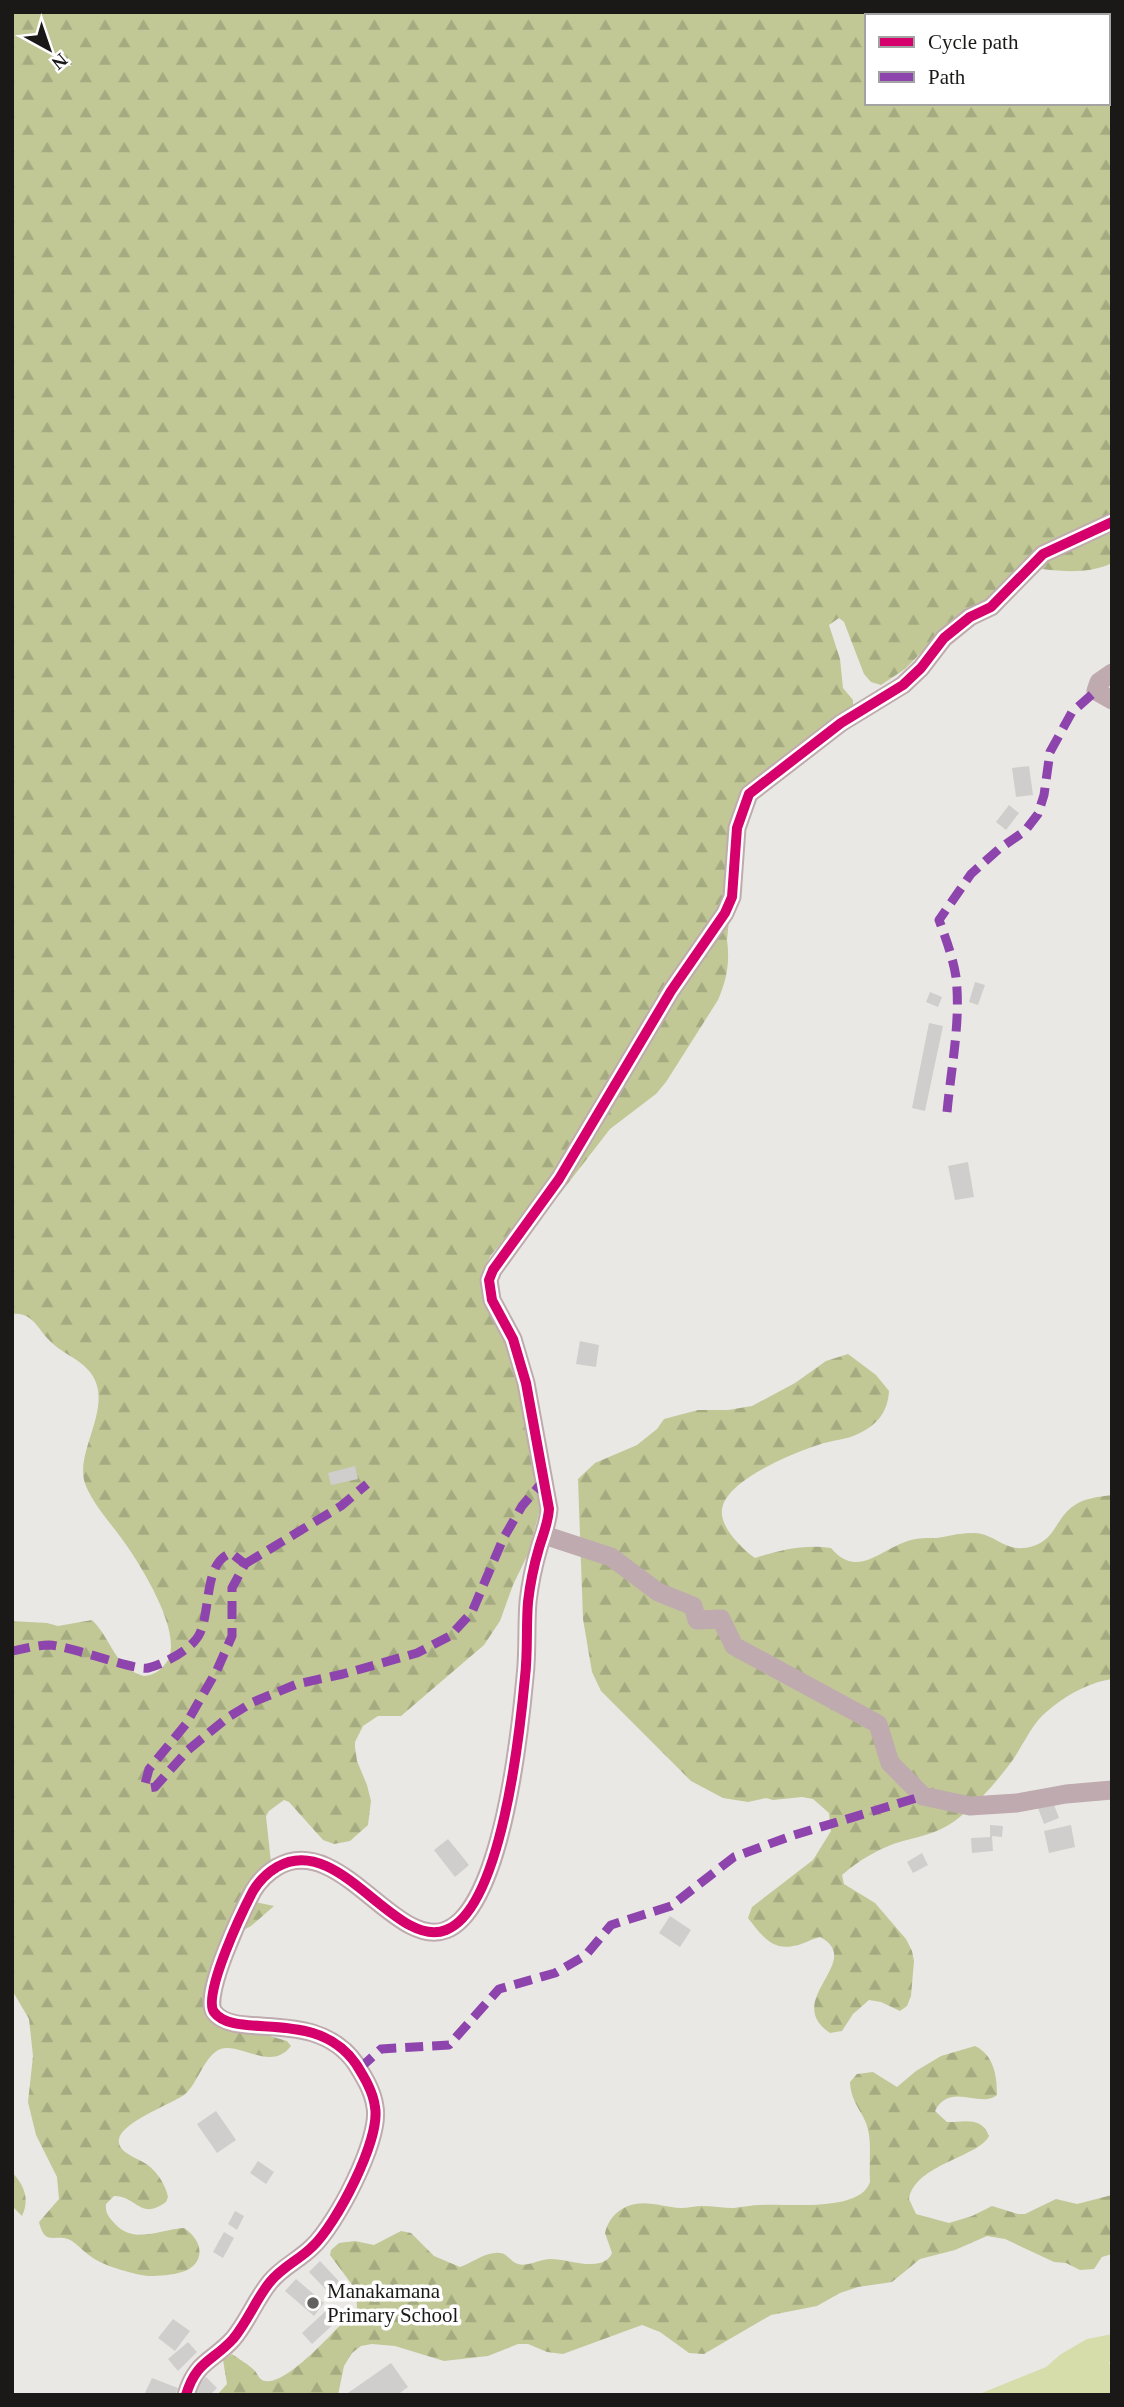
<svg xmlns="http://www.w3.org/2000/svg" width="1124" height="2407" viewBox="0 0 1124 2407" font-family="'Times New Roman',serif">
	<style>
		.green { fill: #d6ddaa }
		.forest { fill: url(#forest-firs); fill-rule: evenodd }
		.building { fill: #d0cecc }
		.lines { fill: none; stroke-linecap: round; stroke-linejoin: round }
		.street { stroke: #bfabaf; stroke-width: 19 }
		.quiet { stroke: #8e44ad; stroke-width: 9; stroke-dasharray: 18 9; stroke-linecap: butt }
		.cycleway-casing { stroke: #fff; stroke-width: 15 }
		.cycleway { stroke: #d6006c; stroke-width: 10 }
		.poi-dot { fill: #636160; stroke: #fff; stroke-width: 2.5 }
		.labels { text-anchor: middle; stroke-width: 7; stroke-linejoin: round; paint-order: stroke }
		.poi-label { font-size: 21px; fill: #1a1918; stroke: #fff; text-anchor: start }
	</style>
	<defs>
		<pattern id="forest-firs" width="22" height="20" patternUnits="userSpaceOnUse" patternTransform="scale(1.75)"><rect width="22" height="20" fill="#c1c895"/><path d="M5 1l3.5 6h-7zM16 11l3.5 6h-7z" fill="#a5ab80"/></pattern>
	</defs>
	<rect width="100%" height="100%" fill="#eae8e5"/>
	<!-- green -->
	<polygon class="green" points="1112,2334 1112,2358 1109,2363 1112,2369 1112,2395 977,2395 1046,2367 1061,2354 1087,2339"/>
	<!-- forest -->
	<g class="forest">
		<path d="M 12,12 L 1112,12 L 1112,563 C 1087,575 1058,571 1031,568 L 991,599 L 959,614 L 905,669 L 881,685 L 871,682 L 864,674 L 844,622 L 839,618 L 829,625 L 840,659 L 843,688 L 853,700 L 853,705 L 741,798 L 727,940 C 730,962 727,979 718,1000 L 666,1082 L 656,1094 L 610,1129 L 542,1217 L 519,1223 L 491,1255 L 482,1273 L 517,1372 L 540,1510 L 528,1554 L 513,1585 L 500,1621 L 484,1645 L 401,1716 L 378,1716 L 363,1726 L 355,1742 L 355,1747 L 357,1761 L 367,1785 L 371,1801 L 368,1825 L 350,1841 L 334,1844 L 323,1840 L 289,1802 L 284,1800 L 269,1811 L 266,1816 L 271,1863 L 251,1901 L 274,1906 L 251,1926 L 240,1932 L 228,1956 L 215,2020 L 287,2041 L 291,2046 C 273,2070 246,2047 226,2048 C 205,2049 199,2084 184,2095 C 171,2104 122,2122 119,2139 C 116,2153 141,2159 149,2166 C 158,2173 166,2186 168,2197 L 166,2202 C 140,2221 137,2196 114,2196 L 106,2204 C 105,2213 109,2217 115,2224 C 135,2245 161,2229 184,2228 C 204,2241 206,2264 182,2272 C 173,2275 159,2276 149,2276 C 136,2275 104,2266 93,2258 C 85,2253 79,2246 72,2241 C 56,2232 45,2248 39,2222 L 59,2199 L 57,2177 L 36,2135 L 28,2102 L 33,2056 L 29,2019 L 12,1990 L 12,1621 L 47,1623 L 58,1626 L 92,1620 C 111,1638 115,1669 144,1676 C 154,1675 160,1671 166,1663 C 186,1637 141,1566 125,1543 C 113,1526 89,1500 84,1480 C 77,1447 115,1404 90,1372 C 79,1358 59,1352 48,1339 C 37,1327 31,1311 12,1314 ZM 867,16 L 1108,16 L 1108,103 L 867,103 Z"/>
		<path d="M 848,1354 L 876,1375 L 889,1391 C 888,1411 878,1424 860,1433 C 847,1440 832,1440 818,1445 C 793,1453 732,1478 723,1505 C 716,1524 741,1548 755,1558 C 781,1550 803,1544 831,1548 C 859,1582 884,1544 916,1539 C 925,1537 935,1539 943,1537 C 953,1535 963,1533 974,1533 C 997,1534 1004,1553 1030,1547 C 1056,1540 1054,1521 1072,1507 C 1084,1498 1097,1497 1112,1495 L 1112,1679 C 1086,1683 1061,1698 1042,1716 C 1030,1728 1022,1747 1012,1761 C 999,1779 979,1802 961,1816 C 944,1831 924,1836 903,1841 C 881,1847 859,1860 842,1875 L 844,1884 L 875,1903 L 906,1939 L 912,1951 L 914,1961 L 911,1996 L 907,2006 L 900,2011 L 881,2002 L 869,2000 L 853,2014 L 842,2031 L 830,2033 C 781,2000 866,1961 820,1937 C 811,1939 802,1945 793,1946 C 771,1951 760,1933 748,1918 L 752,1907 L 813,1860 L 831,1831 L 829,1813 L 813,1799 L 802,1797 L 773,1800 L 766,1798 L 748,1802 L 723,1798 L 691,1781 L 601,1691 L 592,1672 L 583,1619 L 578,1479 L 595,1463 L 637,1445 L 657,1429 L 664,1419 L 698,1410 L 728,1410 L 752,1406 L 795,1383 L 826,1361 Z"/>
		<path d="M 975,2046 C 994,2055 997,2076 997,2095 C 981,2109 950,2081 935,2111 L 947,2122 C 964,2122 982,2116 989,2136 C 979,2157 915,2164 909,2199 L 916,2214 L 949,2223 L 972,2216 L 992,2206 L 1018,2214 L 1025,2214 L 1056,2199 L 1077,2204 L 1112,2195 L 1112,2254 L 1102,2257 L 1094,2269 L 1080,2270 L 1066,2263 L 1054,2262 L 1005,2239 L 987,2236 L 955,2250 L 920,2259 L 892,2282 L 858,2287 L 840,2293 L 817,2306 L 771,2315 L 704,2354 L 689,2353 L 660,2332 L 642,2325 L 563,2354 L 547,2352 L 528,2344 L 518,2344 L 488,2356 L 444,2361 L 395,2346 L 372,2344 L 361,2346 L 352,2353 L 344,2366 L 338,2395 L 217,2395 L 227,2384 L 223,2360 L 232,2354 C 239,2359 248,2364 254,2370 C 258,2374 259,2380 265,2381 C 288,2386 340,2324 357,2308 L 356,2290 L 330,2255 L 331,2250 L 339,2243 L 355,2241 L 374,2245 L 401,2231 L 411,2233 L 434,2256 L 460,2267 C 472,2263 482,2254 495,2253 C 507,2251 509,2261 518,2264 C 527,2267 541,2259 550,2259 C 566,2259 584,2267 600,2263 C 606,2261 610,2258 612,2253 L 605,2233 C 608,2220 616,2211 628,2206 C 645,2199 663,2207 681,2208 C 688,2208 695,2206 702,2206 C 713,2206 723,2208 734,2208 C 743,2207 752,2205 761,2205 C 786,2203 860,2213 870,2182 C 869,2167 871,2148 869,2135 C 867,2114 851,2106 850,2082 L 857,2074 L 873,2072 L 897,2087 L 916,2071 L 941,2056 Z"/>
		<path d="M 12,2172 C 24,2185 30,2199 22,2216 L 12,2206 Z"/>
	</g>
	<!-- building -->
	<g class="building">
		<polygon points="1029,766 1033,795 1016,797 1012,768"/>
		<polygon points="1009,805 1019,813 1006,830 996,822"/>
		<polygon points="975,982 985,985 978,1005 969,1002"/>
		<polygon points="930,992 942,997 938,1007 926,1002"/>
		<polygon points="929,1023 943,1026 925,1111 912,1108"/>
		<polygon points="968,1162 974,1197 955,1200 948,1166"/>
		<polygon points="580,1341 599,1345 596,1367 576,1364"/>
		<polygon points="355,1466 358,1479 331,1485 328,1473"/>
		<polygon points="1052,1799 1059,1818 1044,1824 1036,1803"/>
		<polygon points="990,1825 1003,1826 1002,1837 992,1836 993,1851 972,1853 971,1838 990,1837"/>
		<polygon points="1071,1825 1075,1847 1049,1853 1044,1831"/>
		<polygon points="448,1839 469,1865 455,1877 434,1850"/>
		<polygon points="922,1853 928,1865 913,1873 907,1862"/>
		<polygon points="670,1916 691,1930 680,1947 659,1933"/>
		<polygon points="216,2111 236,2140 217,2153 197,2124"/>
		<polygon points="258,2161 274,2172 266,2184 250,2173"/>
		<polygon points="235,2211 244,2216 237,2230 228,2224"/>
		<polygon points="224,2232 234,2238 223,2258 213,2252"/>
		<polygon points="320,2261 348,2291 337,2301 309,2272"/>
		<polygon points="296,2279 324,2303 314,2316 285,2291"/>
		<polygon points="330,2307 340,2318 312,2344 302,2333"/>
		<polygon points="173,2319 190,2331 175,2351 158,2338"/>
		<polygon points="188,2342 197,2352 178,2371 168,2359"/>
		<polygon points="391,2363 408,2387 397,2395 345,2395"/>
		<polygon points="206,2377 217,2388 210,2395 197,2395 193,2391"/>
		<polygon points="152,2378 178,2388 175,2395 144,2395"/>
	</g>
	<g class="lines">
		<!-- street -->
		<g class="street">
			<polyline points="1112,673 1099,682 1096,691 1112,700"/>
			<polyline points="544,1535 611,1557 658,1592 693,1606 697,1620 721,1619 734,1646 878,1724 890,1763 923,1796 970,1806 1017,1803 1066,1794 1112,1790"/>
			<path d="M 186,2395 C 196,2361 212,2362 233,2339 C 248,2321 256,2299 270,2282 C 282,2267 299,2260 312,2247 C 336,2225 381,2139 375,2107 C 373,2091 364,2077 356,2064 C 316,2006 235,2041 214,2012 C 202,1995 243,1910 253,1891 C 259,1881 267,1873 277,1867 C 339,1831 395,1950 446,1930 C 502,1908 520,1731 525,1677 C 528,1652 526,1627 528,1602 C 530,1584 534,1565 539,1548 C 543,1534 548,1524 549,1509 L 526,1383 L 513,1339 L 492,1300 L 489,1280 L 493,1270 L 559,1179 L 671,991 L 725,913 L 732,897 L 737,828 L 749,794 L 841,723 L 903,685 L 921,668 L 944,638 L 970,617 L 991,607 L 1043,554 L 1112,522"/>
		</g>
		<!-- quiet -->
		<g class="quiet">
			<path d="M 947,1112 C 951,1068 961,1022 956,977 C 953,958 946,939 939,920 L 971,874 L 999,849 L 1025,831 L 1038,814 L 1044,795 L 1050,752 L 1072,712 L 1096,691"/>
			<polyline points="245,1564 341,1506 367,1484"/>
			<path d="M 12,1651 C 24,1649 37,1645 49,1645 C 71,1646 135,1671 148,1668 C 164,1664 193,1649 200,1633 C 211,1609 204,1562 231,1553 L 245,1564 L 232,1588 L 232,1636 L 217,1670 L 186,1724 L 149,1769 L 145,1784 L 149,1788 L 155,1787 L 188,1750 L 227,1718 L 253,1702 L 297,1684 L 343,1674 L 417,1653 L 450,1636 L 472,1612 L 503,1539 L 522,1506 L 545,1479"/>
			<polyline points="359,2069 381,2049 449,2045 499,1989 555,1973 586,1955 611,1925 671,1906 734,1857 791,1836 923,1796"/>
		</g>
		<defs>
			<path id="cycleway" d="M 186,2395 C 196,2361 212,2362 233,2339 C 248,2321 256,2299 270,2282 C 282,2267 299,2260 312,2247 C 336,2225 381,2139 375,2107 C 373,2091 364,2077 356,2064 C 316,2006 235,2041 214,2012 C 202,1995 243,1910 253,1891 C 259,1881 267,1873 277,1867 C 339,1831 395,1950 446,1930 C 502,1908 520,1731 525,1677 C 528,1652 526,1627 528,1602 C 530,1584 534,1565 539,1548 C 543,1534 548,1524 549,1509 L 526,1383 L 513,1339 L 492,1300 L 489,1280 L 493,1270 L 559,1179 L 671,991 L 725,913 L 732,897 L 737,828 L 749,794 L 841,723 L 903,685 L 921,668 L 944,638 L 970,617 L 991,607 L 1043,554 L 1112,522"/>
		</defs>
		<!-- cycleway casing -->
		<use href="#cycleway" class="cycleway-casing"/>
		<!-- cycleway -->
		<use href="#cycleway" class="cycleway"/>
	</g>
	<!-- markers -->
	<circle class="poi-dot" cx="313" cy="2303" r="7"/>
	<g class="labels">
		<!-- poi labels -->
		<g class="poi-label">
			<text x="327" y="2298">Manakamana<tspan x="327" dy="24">Primary School</tspan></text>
		</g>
	</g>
	<!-- border -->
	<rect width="1124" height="2407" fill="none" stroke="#1a1918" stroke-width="28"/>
	<!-- legend -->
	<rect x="865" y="14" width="245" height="91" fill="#ffffff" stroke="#a3a3a3" stroke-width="2"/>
	<rect x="879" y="37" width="35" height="10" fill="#d6006c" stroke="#a3a3a3" stroke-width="2"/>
	<text x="928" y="49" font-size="21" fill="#1a1918">Cycle path</text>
	<rect x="879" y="72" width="35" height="10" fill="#8e44ad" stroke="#a3a3a3" stroke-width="2"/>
	<text x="928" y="84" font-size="21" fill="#1a1918">Path</text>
	<!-- north arrow -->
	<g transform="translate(49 49) rotate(140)" stroke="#ffffff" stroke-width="5" paint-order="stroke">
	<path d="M0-5L12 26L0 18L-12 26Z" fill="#1a1918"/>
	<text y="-10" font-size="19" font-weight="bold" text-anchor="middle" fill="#1a1918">N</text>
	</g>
</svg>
